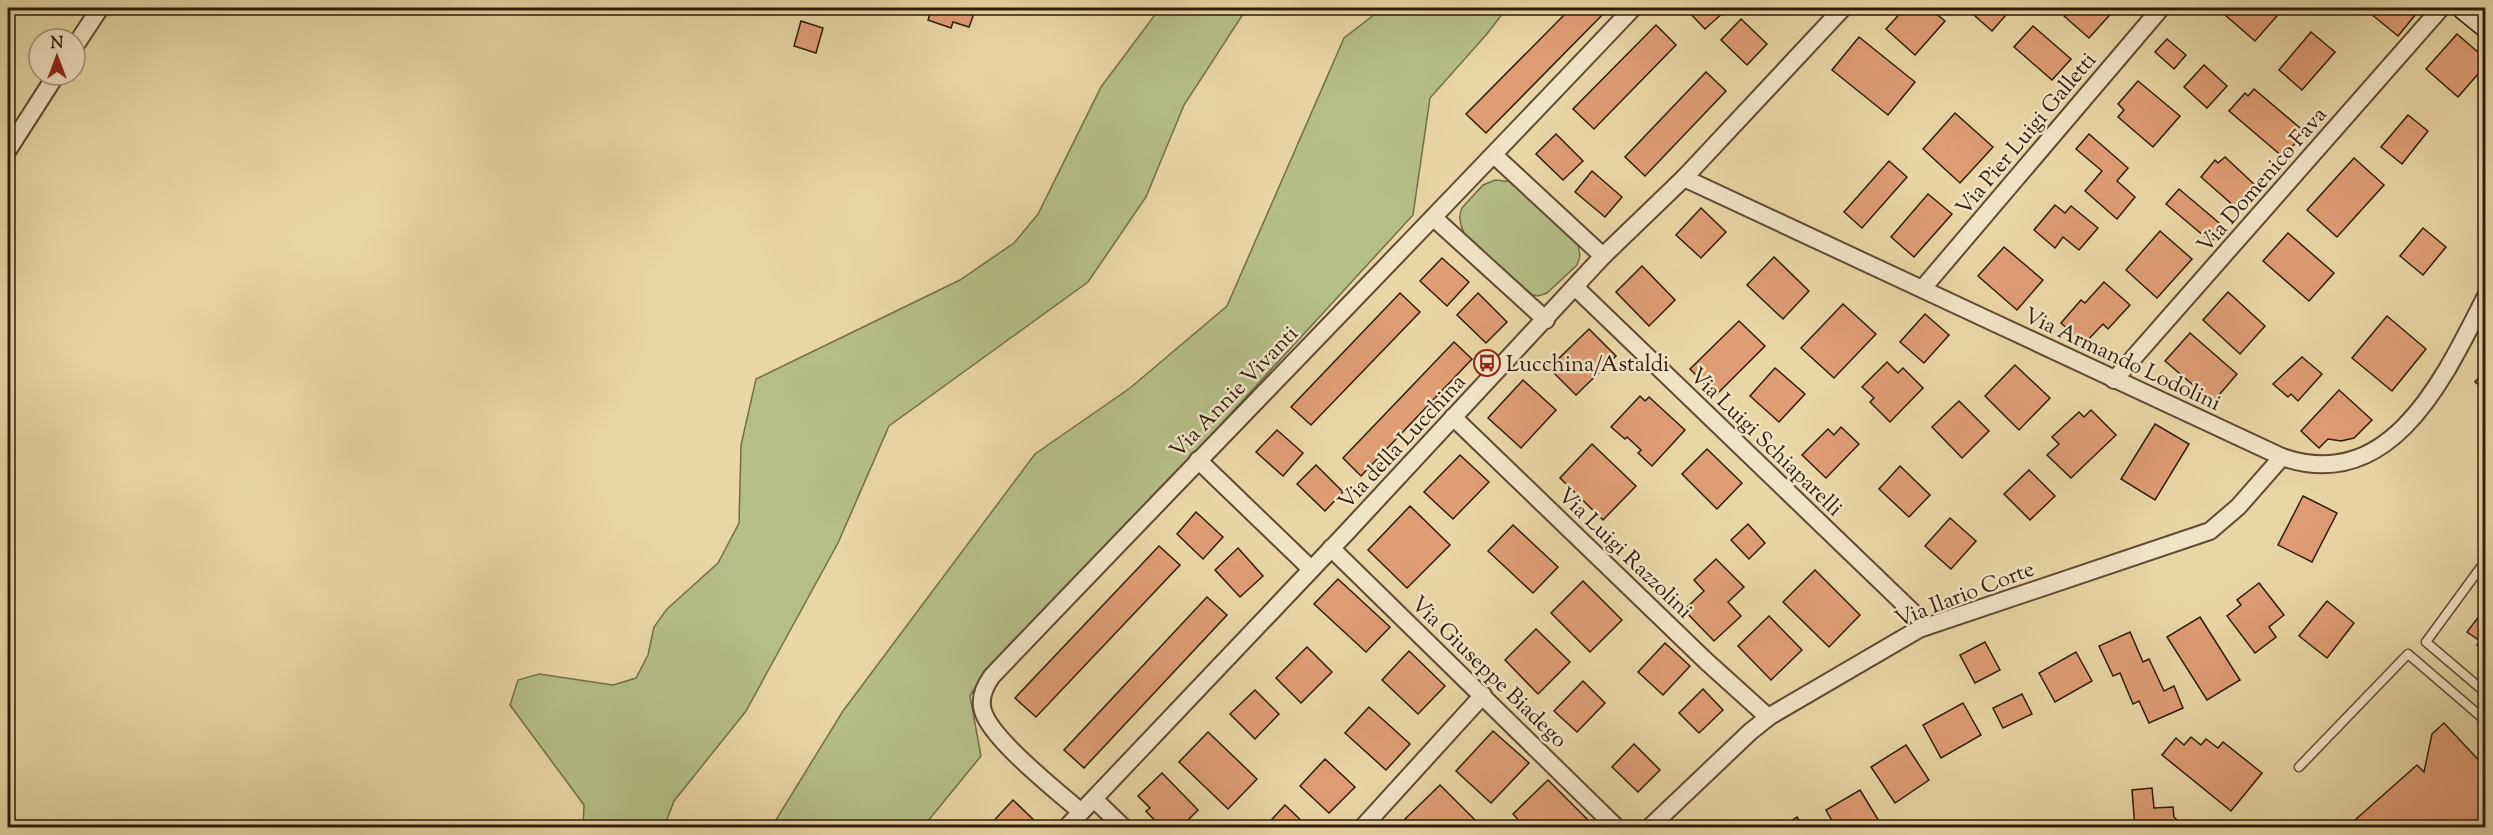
<svg xmlns="http://www.w3.org/2000/svg" width="2493" height="835" viewBox="0 0 2493 835" font-family="'Sorts Mill Goudy',serif">
	<style>
		.green { fill: #b5be88; stroke: #726d49; stroke-width: 1.5 }
		.building { fill: #df9d74; stroke: #2f1c0a; stroke-width: 1.5 }
		.lines { fill: none; stroke-linecap: round; stroke-linejoin: round }
		.lane-casing { stroke: #5e4a31; stroke-width: 11 }
		.street-casing { stroke: #5e4a31; stroke-width: 20 }
		.secondary-casing { stroke: #2f1c0a; stroke-width: 27 }
		.lane { stroke: #f1e4c5; stroke-width: 8 }
		.street { stroke: #f1e4c5; stroke-width: 16 }
		.secondary { stroke: #f1e4c5; stroke-width: 24 }
		.labels { text-anchor: middle; stroke-width: 5; stroke-linejoin: round; paint-order: stroke }
		.street-label { font-size: 22px; fill: #2f1c0a; stroke: #f1e4c5 }
		.poi-label { font-size: 22px; fill: #2f1c0a; stroke: #f1e4c5; text-anchor: start }
	</style>
	<rect width="100%" height="100%" fill="#e9d6a6"/>
	<filter id="stains"><feTurbulence type="fractalNoise" baseFrequency=".00333" numOctaves="4"/><feColorMatrix values="0 0 0 0 .2 0 0 0 0 .09 0 0 0 0 .02 0 0 0 .5 -.17"/></filter>
	<radialGradient id="worn" r=".72"><stop offset=".6" stop-color="#630" stop-opacity="0"/><stop offset="1" stop-color="#630" stop-opacity=".3"/></radialGradient>
	<!-- green -->
	<g class="green">
		<polygon points="1160,8 1247,8 1184,105 1146,197 1088,282 889,426 838,543 746,711 674,801 664,827 583,827 584,805 510,705 518,680 539,674 613,685 636,678 648,655 654,627 667,609 718,563 739,523 741,445 756,379 960,280 1014,243 1038,214 1101,87"/>
		<polygon points="1383,8 1507,8 1486,35 1430,98 1413,215 1157,494 982,676 970,696 981,756 923,827 771,828 843,711 1035,454 1130,388 1227,306 1344,38"/>
		<path d="M 1495,180 L 1513,182 L 1578,245 L 1580,256 L 1577,265 L 1547,293 L 1538,296 L 1529,294 L 1466,237 C 1461,228 1457,218 1462,208 L 1483,185 Z"/>
	</g>
	<!-- building -->
	<g class="building">
		<polygon points="932,8 976,8 969,27 953,22 951,28 928,20"/>
		<polygon points="1571,8 1609,8 1486,133 1466,114"/>
		<polygon points="1685,8 1724,8 1726,10 1705,29"/>
		<polygon points="1905,8 1929,8 1945,21 1915,55 1886,29"/>
		<polygon points="1966,8 2012,8 1992,31"/>
		<polygon points="2072,8 2116,8 2089,38 2064,16"/>
		<polygon points="2217,8 2284,8 2255,41"/>
		<polygon points="2376,8 2421,8 2398,36 2371,14"/>
		<polygon points="1741,19 1767,44 1747,65 1721,40"/>
		<polygon points="801,21 823,28 816,53 794,46"/>
		<polygon points="1656,25 1676,45 1594,129 1573,109"/>
		<polygon points="2033,26 2071,59 2052,80 2014,47"/>
		<polygon points="2311,32 2335,52 2302,90 2279,70"/>
		<polygon points="2457,34 2486,59 2486,65 2458,97 2426,69"/>
		<polygon points="1859,37 1915,82 1888,115 1832,70"/>
		<polygon points="2167,39 2186,55 2174,69 2155,52"/>
		<polygon points="2204,65 2227,86 2207,108 2184,87"/>
		<polygon points="1706,72 1726,91 1645,176 1625,157"/>
		<polygon points="2138,81 2180,116 2153,147 2118,117 2124,110 2118,104"/>
		<polygon points="2254,89 2305,132 2283,157 2229,111 2245,93 2248,96"/>
		<polygon points="1955,113 1993,147 1960,183 1923,149"/>
		<polygon points="2408,115 2428,131 2402,164 2381,147"/>
		<polygon points="1556,134 1583,161 1563,180 1536,154"/>
		<polygon points="2089,134 2128,168 2117,181 2135,197 2117,219 2085,191 2102,171 2076,149"/>
		<polygon points="2225,157 2255,185 2235,207 2201,177 2215,160 2218,163"/>
		<polygon points="2354,158 2384,185 2337,237 2307,210"/>
		<polygon points="1889,161 1907,177 1862,228 1844,212"/>
		<polygon points="1592,171 1622,197 1605,217 1575,192"/>
		<polygon points="2179,189 2224,227 2211,242 2166,204"/>
		<polygon points="1928,194 1952,214 1914,257 1891,237"/>
		<polygon points="2055,205 2065,213 2071,206 2098,228 2079,250 2063,237 2055,248 2034,230"/>
		<polygon points="1701,208 1726,232 1701,258 1676,235"/>
		<polygon points="2423,228 2446,247 2423,275 2400,256"/>
		<polygon points="2160,231 2192,259 2157,298 2126,270"/>
		<polygon points="2288,233 2334,273 2309,301 2263,261"/>
		<polygon points="2004,247 2043,280 2017,310 1978,276"/>
		<polygon points="1774,257 1809,291 1783,319 1747,285"/>
		<polygon points="1442,258 1469,282 1447,306 1420,281"/>
		<polygon points="1642,266 1675,300 1649,326 1616,292"/>
		<polygon points="2104,282 2130,305 2108,329 2103,324 2084,344 2061,323 2081,300 2085,303"/>
		<polygon points="2228,292 2265,326 2240,354 2203,320"/>
		<polygon points="1400,293 1420,312 1311,425 1291,407"/>
		<polygon points="1478,293 1507,322 1486,343 1457,315"/>
		<polygon points="1843,304 1876,334 1834,378 1801,348"/>
		<polygon points="1925,314 1949,335 1924,363 1900,342"/>
		<polygon points="2387,316 2426,349 2392,391 2352,358"/>
		<polygon points="1739,321 1765,346 1716,395 1690,369"/>
		<polygon points="1589,329 1616,356 1576,395 1549,368"/>
		<polygon points="2190,333 2237,374 2213,402 2165,361"/>
		<polygon points="1454,342 1472,359 1361,476 1343,458"/>
		<polygon points="2302,357 2322,374 2298,401 2291,394 2288,397 2273,384"/>
		<polygon points="1887,362 1898,373 1903,368 1923,388 1890,422 1870,402 1874,398 1862,387"/>
		<polygon points="2015,365 2050,398 2019,430 1985,396"/>
		<polygon points="1775,368 1805,394 1779,422 1750,396"/>
		<polygon points="2486,370 2486,391 2475,382"/>
		<polygon points="1523,380 1556,410 1521,448 1488,418"/>
		<polygon points="2339,390 2372,420 2354,438 2341,441 2328,439 2319,448 2301,431"/>
		<polygon points="1640,396 1645,401 1649,397 1685,430 1652,466 1638,453 1641,450 1627,437 1625,439 1611,427"/>
		<polygon points="1959,401 1989,431 1962,458 1932,427"/>
		<polygon points="2091,410 2116,435 2071,478 2047,455 2059,444 2052,437 2079,412 2084,417"/>
		<polygon points="2155,424 2189,444 2155,500 2121,479"/>
		<polygon points="1841,427 1859,444 1826,478 1802,455 1828,429 1834,435"/>
		<polygon points="1277,430 1303,453 1283,476 1256,452"/>
		<polygon points="1592,444 1636,486 1603,520 1560,478"/>
		<polygon points="1707,449 1742,483 1717,509 1682,474"/>
		<polygon points="1460,455 1489,482 1453,519 1424,492"/>
		<polygon points="1316,465 1343,492 1325,511 1297,484"/>
		<polygon points="1900,466 1930,495 1909,517 1879,489"/>
		<polygon points="2029,470 2055,496 2030,520 2004,494"/>
		<polygon points="2303,496 2337,513 2312,562 2278,545"/>
		<polygon points="1410,506 1450,545 1407,588 1368,550"/>
		<polygon points="1196,512 1223,537 1203,559 1177,534"/>
		<polygon points="1950,518 1976,541 1951,569 1925,546"/>
		<polygon points="1748,524 1765,543 1749,559 1731,540"/>
		<polygon points="1513,525 1558,567 1533,593 1488,551"/>
		<polygon points="1159,546 1180,565 1036,717 1015,698"/>
		<polygon points="1238,548 1263,576 1240,597 1215,570"/>
		<polygon points="1716,559 1744,587 1728,602 1741,616 1714,641 1684,610 1704,591 1694,580"/>
		<polygon points="1815,570 1860,615 1829,647 1783,602"/>
		<polygon points="1338,579 1390,627 1366,652 1314,604"/>
		<polygon points="1583,581 1622,620 1590,652 1551,613"/>
		<polygon points="2259,583 2284,615 2269,627 2276,637 2255,653 2227,616 2241,605 2237,600"/>
		<polygon points="1207,597 1227,615 1084,768 1064,750"/>
		<polygon points="2327,601 2354,623 2327,658 2299,636"/>
		<polygon points="2486,607 2486,651 2477,645 2480,641 2467,632"/>
		<polygon points="1769,616 1802,650 1771,680 1738,646"/>
		<polygon points="2200,617 2240,680 2207,700 2167,637"/>
		<polygon points="1536,629 1570,662 1538,694 1505,660"/>
		<polygon points="2130,632 2143,662 2149,659 2164,691 2174,686 2183,708 2149,723 2139,701 2133,704 2120,673 2113,676 2099,646"/>
		<polygon points="1985,642 2000,670 1975,683 1960,655"/>
		<polygon points="1665,643 1690,666 1663,695 1638,672"/>
		<polygon points="1307,647 1332,672 1301,703 1276,678"/>
		<polygon points="1409,651 1445,686 1418,714 1382,680"/>
		<polygon points="2076,652 2092,681 2055,702 2039,673"/>
		<polygon points="1583,681 1605,703 1577,732 1554,711"/>
		<polygon points="1703,689 1723,710 1699,733 1679,713"/>
		<polygon points="1255,690 1279,714 1255,739 1230,714"/>
		<polygon points="2022,694 2032,714 2003,728 1993,708"/>
		<polygon points="1963,703 1981,735 1941,758 1923,725"/>
		<polygon points="1369,707 1410,744 1386,770 1345,733"/>
		<polygon points="2444,723 2486,768 2486,828 2346,828 2417,765 2424,772 2432,734"/>
		<polygon points="1493,731 1529,763 1491,803 1456,771"/>
		<polygon points="1208,732 1257,779 1228,809 1179,762"/>
		<polygon points="2191,737 2201,745 2206,739 2218,748 2223,742 2262,773 2231,811 2162,755 2176,738 2184,745"/>
		<polygon points="1634,744 1660,770 1638,792 1612,767"/>
		<polygon points="1906,745 1929,780 1895,803 1871,767"/>
		<polygon points="1325,759 1355,787 1329,813 1300,786"/>
		<polygon points="1162,773 1198,810 1180,828 1162,828 1146,811 1150,808 1138,796"/>
		<polygon points="1548,780 1595,827 1594,828 1526,828 1513,814"/>
		<polygon points="1440,785 1476,821 1470,828 1414,828 1405,819"/>
		<polygon points="2152,788 2154,808 2173,807 2174,817 2182,825 2194,824 2194,828 2135,828 2132,790"/>
		<polygon points="1860,790 1879,821 1868,828 1836,828 1826,810"/>
		<polygon points="1013,800 1035,821 1029,828 987,828"/>
		<polygon points="1285,805 1309,828 1264,828"/>
		<polygon points="1797,817 1804,828 1780,828"/>
	</g>
	<g class="lines">
		<defs>
			<g id="lane">
				<polyline points="2486,560 2426,642 2486,693"/>
				<polyline points="2299,767 2408,654 2486,721"/>
			</g>
			<g id="street">
				<polyline points="75,46 100,8"/>
				<polyline points="8,150 56,75"/>
				<polyline points="1494,155 1603,256"/>
				<path d="M 1684,178 C 1884,270 2082,365 2282,457 C 2392,495 2445,376 2486,296"/>
				<polyline points="1434,218 1546,320"/>
				<polyline points="1575,287 1927,626"/>
				<polyline points="1923,288 2161,8"/>
				<polyline points="2114,380 2441,8"/>
				<polyline points="1453,417 1706,661 1768,717"/>
				<polyline points="1198,460 1311,569"/>
				<polyline points="1331,548 1617,828"/>
				<polyline points="1094,799 1124,828"/>
				<path d="M 1081,812 C 1056,790 991,739 983,711 C 979,698 984,687 992,676 C 1205,453 1421,232 1633,8"/>
				<polyline points="1066,828 1347,532 1603,256 1684,178 1843,8"/>
				<polyline points="1362,828 1483,695"/>
				<polyline points="1649,828 1750,732 1770,716 1919,629 2210,531 2238,507 2282,457"/>
			</g>
			<polyline id="secondary" points="2465,8 2486,25"/>
		</defs>
		<!-- lane casing -->
		<use href="#lane" class="lane-casing"/>
		<!-- street casing -->
		<use href="#street" class="street-casing"/>
		<!-- secondary casing -->
		<use href="#secondary" class="secondary-casing"/>
		<!-- lane -->
		<use href="#lane" class="lane"/>
		<!-- street -->
		<use href="#street" class="street"/>
		<!-- secondary -->
		<use href="#secondary" class="secondary"/>
	</g>
	<!-- icons -->
	<defs>
		<symbol id="bus-ring" viewBox="-11 -11 22 22"><circle r="9.5" fill="#f1e4c5" stroke="#8f2418" stroke-width="1.5"/><path d="M-5-6H5V4H4V6H2V4H-2V6H-4V4H-5ZM-3.5-4V0h7V-4ZM-3.5 1.2v1.5H-2V1.2ZM2 1.2v1.5H3.5V1.2Z" fill="#8f2418"/></symbol>
	</defs>
	<g fill-rule="evenodd">
		<use href="#bus-ring" x="1472" y="348" width="30" height="30"/>
	</g>
	<g class="labels">
		<!-- street labels -->
		<g class="street-label">
			<text transform="translate(2025 133) rotate(-50)" y="8">Via Pier Luigi Galletti</text>
			<text transform="translate(2261 179) rotate(-49)" y="8">Via Domenico Fava</text>
			<text transform="translate(2123 358) rotate(25)" y="8">Via Armando Lodolini</text>
			<text transform="translate(1233 391) rotate(-46)" y="8">Via Annie Vivanti</text>
			<text transform="translate(1401 441) rotate(-47)" y="8">Via della Lucchina</text>
			<text transform="translate(1767 441) rotate(44)" y="8">Via Luigi Schiaparelli</text>
			<text transform="translate(1626 552) rotate(44)" y="8">Via Luigi Razzolini</text>
			<text transform="translate(1964 593) rotate(-21)" y="8">Via Ilario Corte</text>
			<text transform="translate(1490 671) rotate(44)" y="8">Via Giuseppe Biadego</text>
		</g>
		<!-- poi labels -->
		<g class="poi-label">
			<text x="1506" y="371">Lucchina/Astaldi</text>
		</g>
	</g>
	<!-- margin -->
	<rect width="2493" height="835" fill="none" stroke="#e9d6a6" stroke-width="30"/>
	<rect x="9" y="9" width="2475" height="817" fill="none" stroke="#2f1c0a" stroke-width="3"/>
	<rect x="15" y="15" width="2463" height="805" fill="none" stroke="#2f1c0a" stroke-width="1.5"/>
	<!-- north arrow -->
	<g transform="translate(57 57)"><circle r="28" fill="#f1e4c5" stroke="#a3947a" stroke-width="1.5"/>
	<path d="M0-4.5L10 22L0 15L-10 22Z" fill="#8f2418"/>
	<text y="-9" font-size="16" font-weight="bold" text-anchor="middle" fill="#2f1c0a">N</text>
	</g>
	<rect width="100%" height="100%" filter="url(#stains)"/>
	<rect width="100%" height="100%" fill="url(#worn)"/>
</svg>
